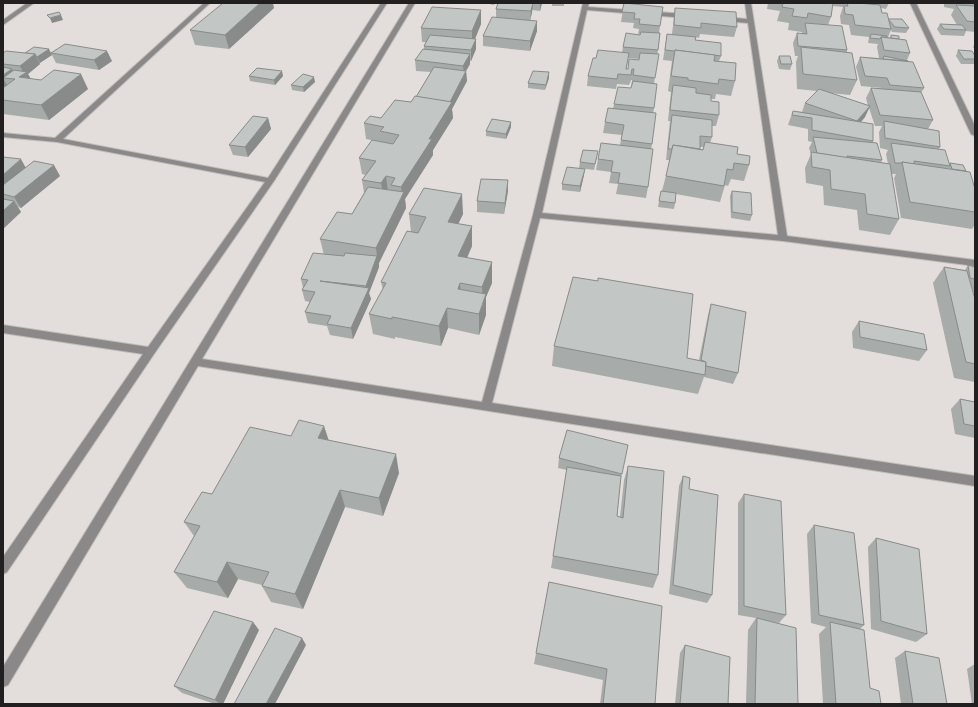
<svg xmlns="http://www.w3.org/2000/svg" width="978" height="707" viewBox="0 0 978 707" font-family="Poppins,sans-serif">
	<style>
		.lines { fill: none; stroke-linecap: round; stroke-linejoin: round }
		.minor-casing { stroke: #c0bcba; stroke-width: 2 }
		.minor { fill: #8a8888; fill-rule: evenodd }
		.wall { fill: #a7aba9; fill-rule: evenodd }
		.shaded-wall { fill: #888b8a }
		.building { fill: #c2c7c5; stroke: #888b8a }
	</style>
	<rect width="100%" height="100%" fill="#e3dedc"/>
	<g class="lines">
		<defs>
			<g id="minor">
				<polygon points="27,3 34,3 3,25 3,20"/>
				<polygon points="204,3 210,3 63,139 268,178 381,3 387,3 274,181 154,354 7,572 3,574 3,557 143,354 3,333 3,325 148,347 265,182 57,142 3,137 3,133 55,138"/>
				<polygon points="409,3 415,3 202,359 482,402 533,215 583,3 589,3 588,7 686,14 689,16 686,18 587,10 542,213 778,235 748,23 724,21 721,19 724,17 747,19 745,3 751,3 787,236 975,260 975,266 783,241 540,218 492,403 975,476 975,486 198,366 8,685 3,687 3,667"/>
				<polygon points="910,3 916,3 975,126 975,136 971,134"/>
			</g>
		</defs>
		<!-- minor casing -->
		<use href="#minor" class="minor-casing"/>
		<!-- minor -->
		<use href="#minor" class="minor"/>
	</g>
	<!-- wall -->
	<g class="wall">
		<polygon points="484,3 495,3 494,5"/>
		<polygon points="498,3 542,3 540,11 532,10 530,21 537,31 530,51 483,46 483,36 496,18 496,9"/>
		<rect x="552" y="3" width="12" height="3"/>
		<path d="M 624,3 L 660,26 L 659,33 L 660,33 L 654,84 L 654,108 L 653,113 L 652,144 L 651,149 L 648,187 L 646,198 L 616,194 L 618,184 L 609,183 L 611,172 L 596,170 L 598,159 L 620,145 L 622,135 L 603,133 L 605,122 L 613,109 L 614,104 L 631,88 L 632,80 L 631,80 L 629,85 L 617,84 L 616,89 L 587,86 L 588,76 L 596,58 L 622,52 L 623,47 L 640,35 L 641,34 L 638,34 L 639,29 L 633,28 L 634,23 L 621,22 ZM 628,58 L 639,59 L 639,60 L 628,69 L 626,69 Z"/>
		<path d="M 768,3 L 889,3 L 886,9 L 881,8 L 882,13 L 889,19 L 909,28 L 906,33 L 892,32 L 891,30 L 888,37 L 890,38 L 891,35 L 899,39 L 910,53 L 907,60 L 924,88 L 921,93 L 933,120 L 928,129 L 940,147 L 939,149 L 949,164 L 950,163 L 966,171 L 975,189 L 975,224 L 972,229 L 901,218 L 894,178 L 896,174 L 891,174 L 899,219 L 890,235 L 859,230 L 857,210 L 824,205 L 823,186 L 806,183 L 805,168 L 811,154 L 809,148 L 812,142 L 808,141 L 808,129 L 788,125 L 789,122 L 793,111 L 802,112 L 805,103 L 817,91 L 797,89 L 796,62 L 798,56 L 795,56 L 793,43 L 797,33 L 802,33 L 802,32 L 788,30 L 789,23 L 777,21 L 780,11 L 767,9 ZM 832,6 L 843,7 L 840,16 L 841,24 L 849,25 L 851,35 L 869,37 L 868,43 L 878,44 L 877,47 L 879,58 L 860,57 L 856,67 L 861,86 L 882,88 L 871,88 L 866,98 L 868,106 L 829,93 L 850,95 L 857,80 L 847,52 L 847,50 L 828,25 L 831,17 ZM 869,108 L 875,126 L 882,126 L 879,132 L 880,148 L 888,150 L 886,154 L 888,164 L 881,162 L 882,160 L 873,143 L 873,141 L 861,122 L 865,117 Z"/>
		<polygon points="944,3 975,3 975,32 966,31 964,36 941,35 937,29 940,24 957,25 951,15 954,9 944,7"/>
		<polygon points="274,8 229,49 195,45 190,30"/>
		<path d="M 675,8 L 737,27 L 734,37 L 700,34 L 699,38 L 696,37 L 695,40 L 721,56 L 719,61 L 735,81 L 731,96 L 716,94 L 715,99 L 711,99 L 711,101 L 719,115 L 716,126 L 712,126 L 712,137 L 710,143 L 737,154 L 749,165 L 744,181 L 731,179 L 728,186 L 725,185 L 720,202 L 676,194 L 675,203 L 674,209 L 658,207 L 661,191 L 662,191 L 670,160 L 666,160 L 670,121 L 668,121 L 671,92 L 668,91 L 672,61 L 663,60 L 667,34 L 672,34 L 674,17 ZM 700,147 L 704,147 L 703,150 L 700,149 Z"/>
		<polygon points="481,10 481,24 475,39 476,39 476,49 471,61 470,61 470,64 466,71 467,81 452,109 453,118 433,150 433,155 405,199 406,208 379,263 379,267 369,293 371,299 353,339 330,335 327,326 308,323 305,312 310,302 305,301 302,290 303,288 301,279 324,255 320,239 352,214 364,193 362,180 366,175 362,174 359,158 381,142 366,139 364,123 381,118 411,102 416,97 431,72 416,71 415,60 424,49 424,46 426,42 422,42 421,28"/>
		<polygon points="975,43 975,50 973,47"/>
		<polygon points="958,50 975,56 975,63 974,64 961,64 956,56"/>
		<polygon points="3,53 52,55 40,62 40,64 28,74 31,79 88,89 49,120 3,114"/>
		<polygon points="51,53 112,61 99,70 56,63"/>
		<polygon points="779,56 792,64 790,70 779,69 777,61"/>
		<polygon points="549,72 549,78 545,90 528,88 528,83"/>
		<polygon points="249,76 283,76 275,85 250,81"/>
		<polygon points="315,82 304,92 292,90 291,85"/>
		<polygon points="268,118 271,129 248,157 233,155 229,145"/>
		<polygon points="511,127 506,139 486,136 486,131"/>
		<polygon points="3,157 25,167 60,176 21,208 18,207 21,212 3,229"/>
		<polygon points="597,157 594,170 579,168 580,162"/>
		<polygon points="584,175 580,192 562,190 562,184"/>
		<polygon points="508,191 504,214 477,212 477,201"/>
		<polygon points="732,191 752,215 750,221 731,218 730,196"/>
		<polygon points="409,214 463,214 458,224 472,226 472,246 467,258 492,262 492,283 486,297 486,315 479,335 448,328 441,346 395,337 395,339 373,334 369,314 383,290 381,282 411,232"/>
		<polygon points="968,265 975,267 975,292 973,292 975,299 975,382 954,378 933,283 944,267 965,270"/>
		<polygon points="711,304 738,373 733,384 704,377 698,394 552,366 554,346 699,360 708,315"/>
		<polygon points="859,321 927,350 919,361 853,348 852,332"/>
		<polygon points="960,399 975,402 975,438 955,434 951,409"/>
		<polygon points="291,436 329,440 399,473 383,516 345,507 303,609 271,602 262,586 262,585 238,579 228,598 187,588 174,572 194,536 184,522 212,494"/>
		<polygon points="559,458 622,474 620,481 617,516 620,517 624,480 628,466 658,575 653,588 551,568 567,470 558,468"/>
		<polygon points="683,476 689,489 712,595 707,603 669,594 679,486"/>
		<polygon points="744,494 786,615 779,623 763,620 798,704 746,704 748,630 756,618 738,615 738,503"/>
		<polygon points="814,525 864,625 860,629 870,688 881,704 823,704 819,634 826,627 811,623 807,534"/>
		<polygon points="876,538 927,634 916,642 871,629 868,547"/>
		<polygon points="549,582 655,704 600,704 603,680 534,664"/>
		<polygon points="259,630 223,704 215,704 182,693 174,686"/>
		<polygon points="685,645 728,704 675,704 680,653"/>
		<polygon points="905,651 947,704 901,704 895,658"/>
		<polygon points="975,664 975,704 972,704 967,669"/>
	</g>
	<!-- shaded-wall -->
	<g class="shaded-wall">
		<polygon points="260,3 273,3 274,8 229,49 225,35"/>
		<polygon points="533,3 532,13 530,21 531,11"/>
		<polygon points="540,3 542,3 540,11"/>
		<polygon points="481,10 481,24 472,46 472,31"/>
		<polygon points="61,15 63,20 52,23 50,18"/>
		<polygon points="537,21 537,31 530,51 530,41"/>
		<polygon points="476,39 476,49 471,61 471,50"/>
		<polygon points="49,49 52,55 40,63 37,57"/>
		<polygon points="107,51 112,61 99,70 94,60"/>
		<polygon points="35,54 40,64 28,74 35,87 19,77 24,74 20,66"/>
		<polygon points="470,54 470,64 466,71 467,81 452,109 453,118 433,150 433,155 405,199 406,208 379,263 379,267 369,293 371,299 353,339 351,328 367,291 366,286 377,256 376,248 402,196 401,187 449,104 464,76 463,66"/>
		<polygon points="12,69 20,84 15,79 3,78 10,91 3,96 3,75"/>
		<polygon points="282,71 283,76 275,85 274,80"/>
		<polygon points="549,72 549,78 545,90 546,85"/>
		<polygon points="81,74 88,89 49,120 41,105"/>
		<polygon points="314,77 315,82 304,92 303,87"/>
		<polygon points="870,106 865,117 853,131 857,121"/>
		<polygon points="268,118 271,129 248,157 245,147"/>
		<polygon points="511,122 511,127 506,139 506,134"/>
		<polygon points="21,159 27,170 3,193 3,175"/>
		<polygon points="54,165 60,176 21,208 14,197"/>
		<polygon points="585,169 584,175 580,192 580,186"/>
		<polygon points="386,176 388,192 384,199 381,183"/>
		<polygon points="508,180 508,191 504,214 505,203"/>
		<polygon points="462,194 463,214 449,243 448,222"/>
		<polygon points="14,201 21,212 3,229 3,211"/>
		<polygon points="472,226 472,246 459,276 458,256"/>
		<polygon points="492,262 492,283 486,297 486,315 479,335 479,314 483,305 482,287"/>
		<polygon points="460,283 461,303 458,289"/>
		<polygon points="447,308 448,328 441,346 439,326"/>
		<polygon points="324,426 330,444 318,438"/>
		<polygon points="396,454 399,473 383,516 379,498"/>
		<polygon points="340,490 345,507 303,609 295,594"/>
		<polygon points="227,562 238,579 228,598 217,582"/>
		<polygon points="253,622 259,630 223,704 220,704 215,700"/>
		<polygon points="302,638 306,645 275,704 266,704"/>
	</g>
	<!-- building -->
	<g class="building">
		<polygon points="223,3 260,3 225,35 190,30"/>
		<polygon points="498,3 533,3 531,11 496,9"/>
		<polygon points="624,3 663,7 660,26 639,24 640,19 634,19 635,13 622,12"/>
		<polygon points="783,3 833,3 831,17 808,13 807,18 792,16 794,9 782,7"/>
		<polygon points="847,3 858,3 880,5 882,13 887,13 891,29 855,25 853,15 845,14 844,6 848,6"/>
		<polygon points="956,5 975,6 975,22 967,21"/>
		<polygon points="432,7 481,10 472,31 421,28"/>
		<polygon points="675,8 736,12 737,27 701,23 701,28 674,25"/>
		<polygon points="59,12 61,15 50,18 47,15"/>
		<polygon points="492,17 537,21 530,41 483,36"/>
		<polygon points="888,19 902,19 909,28 895,27"/>
		<polygon points="805,23 842,26 847,50 798,46 797,33 807,34"/>
		<polygon points="940,24 962,25 966,30 944,29"/>
		<polygon points="641,32 660,33 658,50 623,47 626,33 640,35"/>
		<polygon points="667,34 696,37 695,40 721,43 721,56 675,50 675,51 665,50"/>
		<polygon points="871,34 887,36 887,37 881,37 880,39 870,38"/>
		<polygon points="430,35 476,39 471,50 424,46"/>
		<polygon points="891,35 899,36 899,39 891,38"/>
		<polygon points="881,37 906,40 910,53 884,50"/>
		<polygon points="65,44 107,51 94,60 51,53"/>
		<polygon points="34,47 49,49 37,57 35,54 25,53"/>
		<polygon points="801,47 852,53 857,80 803,74"/>
		<polygon points="423,49 470,54 463,66 415,60"/>
		<polygon points="598,50 629,53 626,69 628,69 629,59 639,60 640,53 659,54 655,78 633,75 634,69 632,69 631,75 618,74 617,79 588,76 593,58 596,58"/>
		<polygon points="675,50 715,55 714,61 736,63 735,81 719,79 718,84 688,80 688,78 671,76"/>
		<polygon points="958,50 972,51 975,56 975,59 964,59"/>
		<polygon points="6,51 35,54 20,66 3,64 3,53"/>
		<polygon points="779,56 790,56 792,64 781,64"/>
		<polygon points="884,56 908,61 883,59"/>
		<polygon points="860,57 913,62 924,88 890,85 887,78 865,76"/>
		<polygon points="3,67 12,69 3,75"/>
		<polygon points="434,67 466,71 450,102 416,97"/>
		<polygon points="257,68 282,71 274,80 249,76"/>
		<polygon points="14,70 27,72 19,77 41,80 54,70 81,74 41,105 3,100 3,88 15,79 3,78"/>
		<polygon points="533,71 549,72 546,85 528,83"/>
		<polygon points="303,74 314,77 303,87 291,85"/>
		<polygon points="633,81 657,84 654,108 614,104 618,87 631,88"/>
		<polygon points="673,85 696,88 696,93 711,95 711,101 719,102 719,115 670,110"/>
		<polygon points="871,88 921,92 933,120 880,115"/>
		<polygon points="819,89 870,106 857,121 805,103"/>
		<polygon points="415,96 452,102 429,139 432,139 401,187 391,185 395,178 386,176 381,183 362,180 376,161 359,158 372,140 393,144 399,135 380,131 384,127 364,123 370,116 381,118 395,100 411,102"/>
		<polygon points="608,108 656,113 652,144 621,140 624,125 605,122"/>
		<polygon points="793,111 873,124 873,141 812,130 812,118 792,115"/>
		<polygon points="672,115 712,120 712,137 700,136 700,149 673,145 672,149 668,149"/>
		<polygon points="253,116 268,118 245,147 229,145"/>
		<polygon points="492,119 511,122 506,134 486,131"/>
		<polygon points="884,121 939,131 940,147 885,138"/>
		<polygon points="813,137 877,143 882,160 847,156 847,158 817,153"/>
		<polygon points="705,142 738,147 737,154 750,156 749,165 734,163 733,170 727,169 724,186 666,176 673,145 703,150"/>
		<polygon points="601,143 653,149 648,187 618,183 620,173 611,172 613,161 598,159"/>
		<polygon points="891,143 945,150 950,166 914,161 914,164 902,162 902,163 895,163"/>
		<polygon points="583,150 598,151 595,164 580,162"/>
		<polygon points="811,152 890,164 899,219 867,214 865,194 831,189 830,170 812,167"/>
		<polygon points="3,157 21,159 3,175"/>
		<polygon points="34,161 54,165 14,197 3,194 3,185"/>
		<polygon points="902,162 970,172 975,189 975,212 910,202"/>
		<polygon points="950,163 963,165 966,171 952,169"/>
		<polygon points="567,167 585,169 580,186 562,184"/>
		<polygon points="481,179 508,180 505,203 477,201"/>
		<polygon points="368,187 404,192 376,248 320,239 337,212 352,214"/>
		<polygon points="424,188 462,194 448,222 472,226 458,256 492,262 482,287 460,283 458,289 486,294 479,314 447,308 439,326 392,317 392,319 369,314 386,283 381,282 407,231 418,233 426,217 409,214"/>
		<polygon points="661,191 676,193 675,203 659,201"/>
		<polygon points="732,191 751,193 752,215 732,212"/>
		<polygon points="3,199 14,201 3,211"/>
		<polygon points="313,253 344,256 345,253 377,256 366,286 320,281 369,288 351,328 327,324 331,316 305,312 315,292 302,290 308,280 301,279"/>
		<polygon points="968,265 975,267 975,279 970,278"/>
		<polygon points="944,267 967,271 975,299 975,364 966,362"/>
		<polygon points="573,277 598,281 598,278 693,294 687,358 706,362 705,375 554,346"/>
		<polygon points="711,304 746,312 738,373 706,366 706,362 701,360"/>
		<polygon points="859,321 924,334 927,350 860,337"/>
		<polygon points="960,399 975,402 975,426 964,424"/>
		<polygon points="299,420 324,426 318,438 396,454 379,498 340,490 295,594 262,586 269,572 227,562 217,582 174,572 200,526 184,522 202,492 212,494 250,427 291,436"/>
		<polygon points="567,430 628,445 622,474 559,458"/>
		<polygon points="628,466 664,471 658,575 553,556 567,467 621,476 617,516 623,518"/>
		<polygon points="683,476 690,478 689,489 718,495 712,595 673,585"/>
		<polygon points="744,494 781,501 786,615 744,606"/>
		<polygon points="814,525 854,533 864,625 819,615"/>
		<polygon points="876,538 919,549 927,634 881,621"/>
		<polygon points="549,582 662,606 655,704 603,704 607,669 536,653"/>
		<polygon points="214,611 253,622 215,700 174,686"/>
		<polygon points="757,618 796,628 798,704 755,704"/>
		<polygon points="830,622 864,630 870,688 879,691 881,704 836,704"/>
		<polygon points="275,628 302,638 266,704 234,704"/>
		<polygon points="685,645 730,657 728,704 680,704"/>
		<polygon points="905,651 939,658 947,704 913,704"/>
	</g>
	<!-- border -->
	<rect width="978" height="707" fill="none" stroke="#211f1f" stroke-width="8"/>
</svg>
